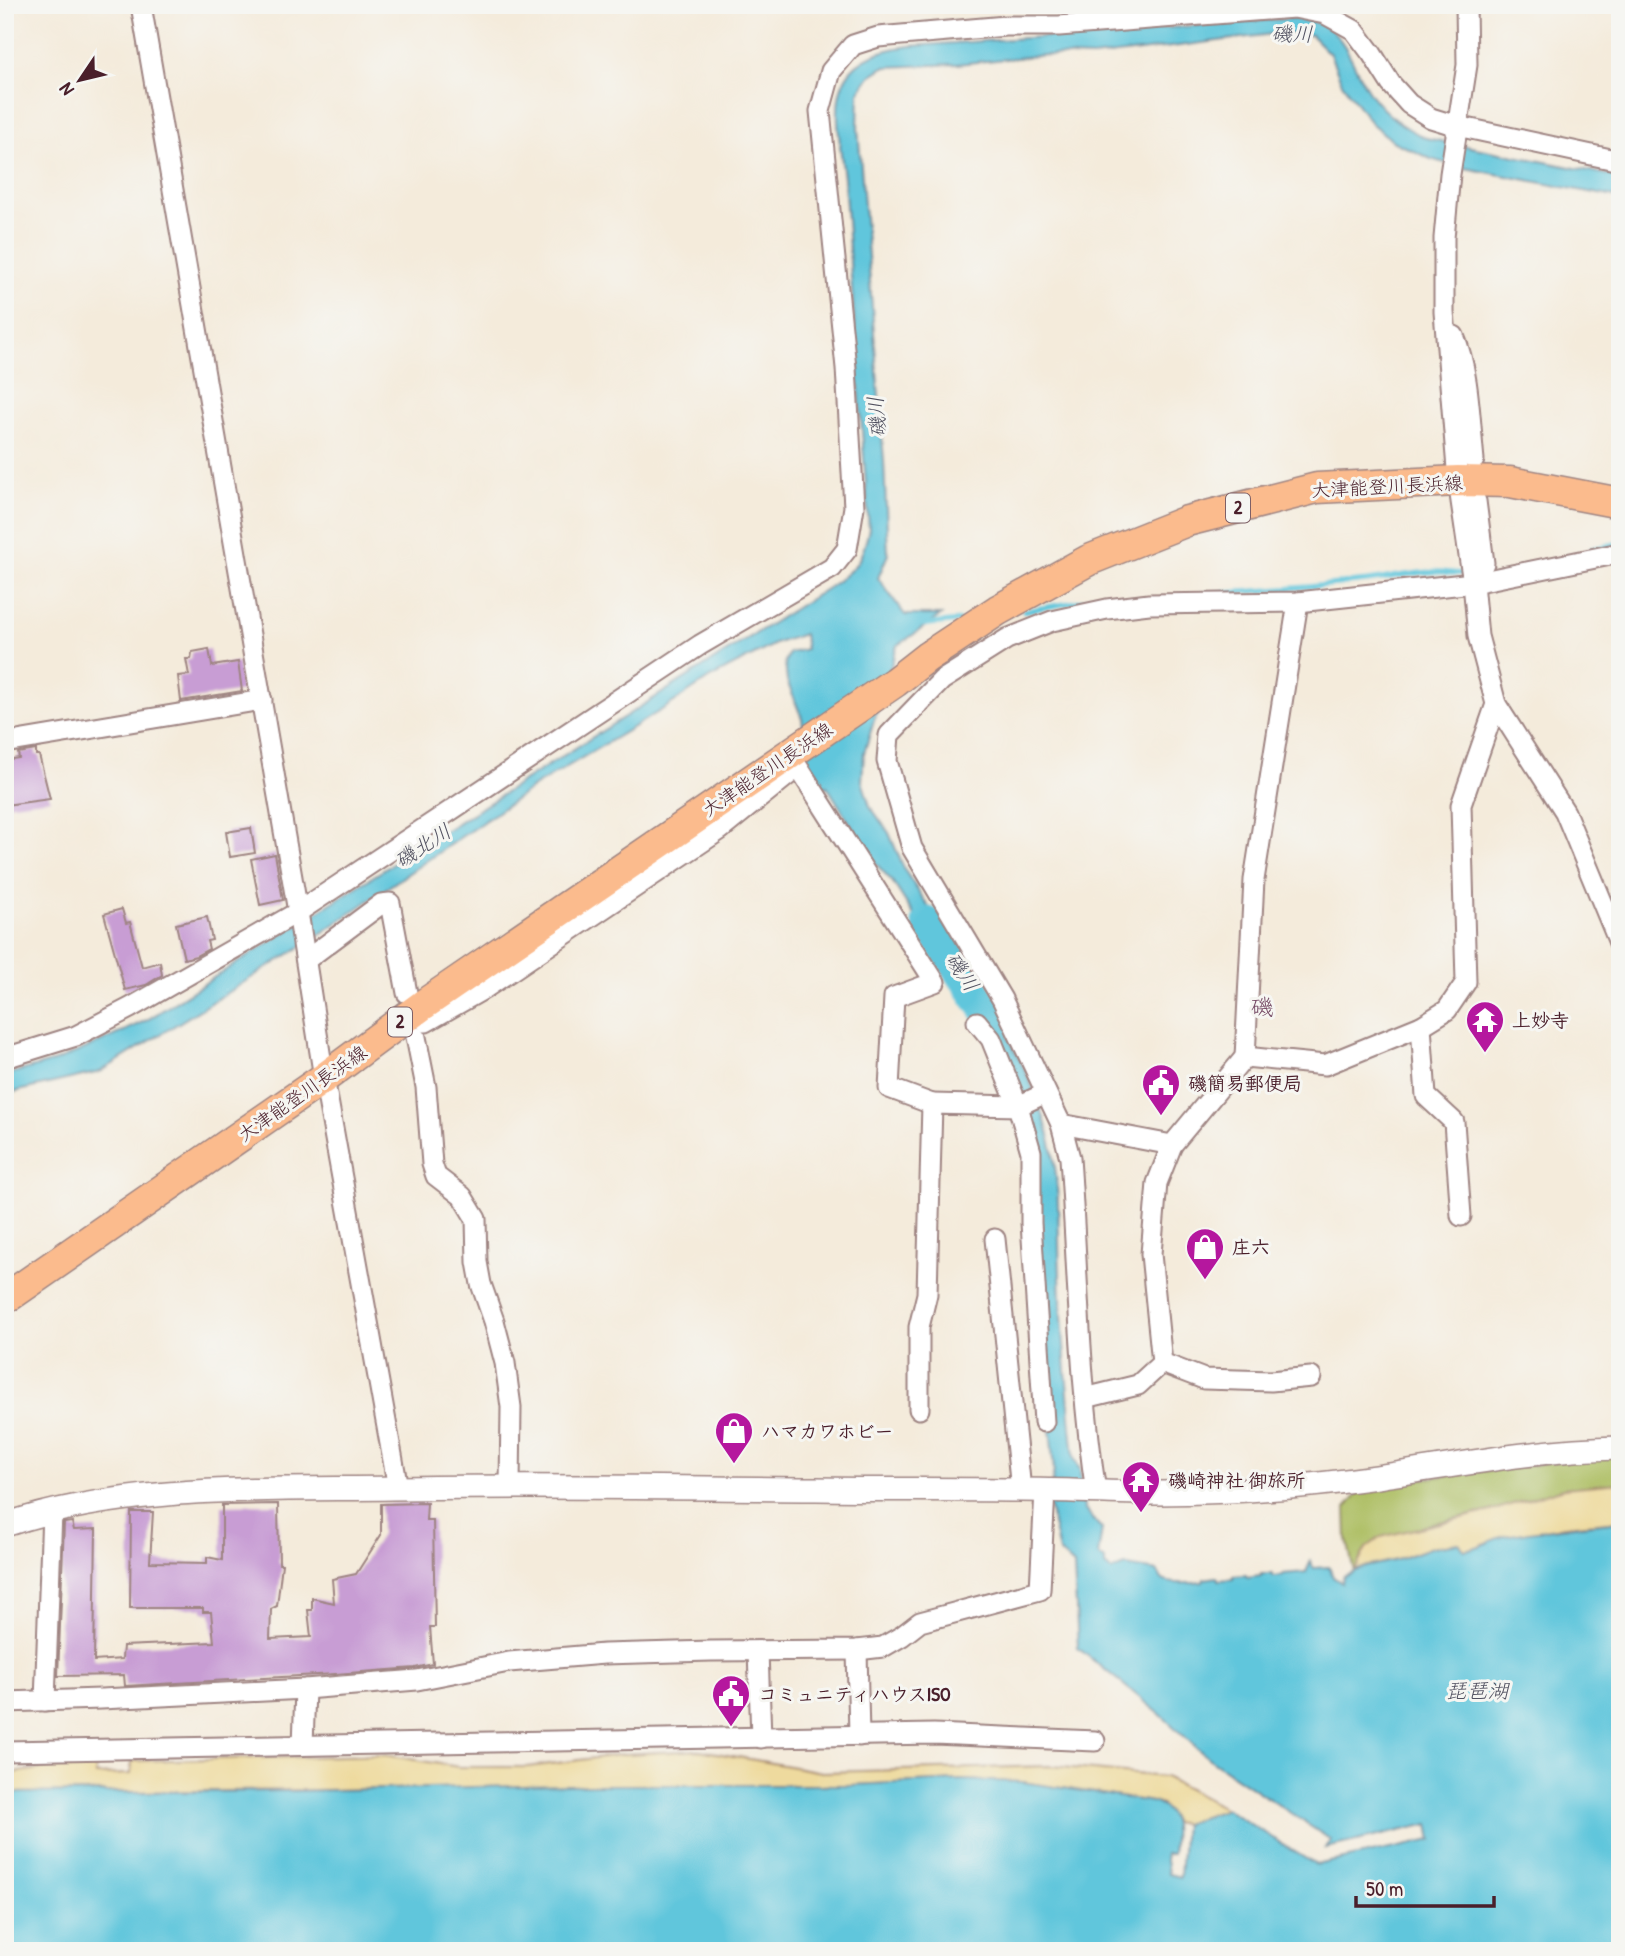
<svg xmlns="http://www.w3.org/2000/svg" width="1625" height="1956" viewBox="0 0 1625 1956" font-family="'Patrick Hand','Klee One',sans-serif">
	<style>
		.green { fill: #acbd61; stroke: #7b6e46; stroke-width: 2 }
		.sand { fill: #eeda9e; stroke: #9c7c64; stroke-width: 2 }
		.water { fill: #60c6dc; stroke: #557284; stroke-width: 2 }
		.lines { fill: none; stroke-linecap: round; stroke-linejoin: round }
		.stream { stroke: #60c6dc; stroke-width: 5 }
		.river { stroke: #60c6dc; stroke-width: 33 }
		.building { fill: #c89dd4 }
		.minor-casing { stroke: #9f8583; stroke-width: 23 }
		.tertiary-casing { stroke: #9f8583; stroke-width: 26 }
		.primary-casing { stroke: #9f8583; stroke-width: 33 }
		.minor { stroke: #fff; stroke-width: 19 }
		.tertiary { stroke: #fff; stroke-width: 23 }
		.primary { stroke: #fbbb8d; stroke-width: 30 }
		.labels { text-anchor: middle; stroke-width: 6; stroke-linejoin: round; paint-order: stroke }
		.shield { fill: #f6f6f2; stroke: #7e6067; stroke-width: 2 }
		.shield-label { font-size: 18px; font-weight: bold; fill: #4a1f2b }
		.street-label { font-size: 19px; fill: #4a1f2b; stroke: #f6f6f2 }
		.poi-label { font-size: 19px; font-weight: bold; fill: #4a1f2b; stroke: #f6f6f2; text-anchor: start }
		.water-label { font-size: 21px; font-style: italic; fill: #515160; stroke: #f6f6f2 }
		.quarter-label { font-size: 23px; fill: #764b66; stroke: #f6f6f2 }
	</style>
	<rect width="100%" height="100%" fill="#f6f6f2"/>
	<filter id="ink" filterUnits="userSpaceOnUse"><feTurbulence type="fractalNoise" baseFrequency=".0143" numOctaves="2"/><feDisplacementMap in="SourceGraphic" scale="14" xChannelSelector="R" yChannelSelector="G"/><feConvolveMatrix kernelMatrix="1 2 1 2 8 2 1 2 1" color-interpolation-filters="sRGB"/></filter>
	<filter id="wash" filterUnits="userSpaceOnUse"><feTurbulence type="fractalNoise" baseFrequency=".00686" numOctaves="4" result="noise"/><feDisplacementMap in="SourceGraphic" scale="28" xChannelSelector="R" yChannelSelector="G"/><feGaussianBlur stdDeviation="1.57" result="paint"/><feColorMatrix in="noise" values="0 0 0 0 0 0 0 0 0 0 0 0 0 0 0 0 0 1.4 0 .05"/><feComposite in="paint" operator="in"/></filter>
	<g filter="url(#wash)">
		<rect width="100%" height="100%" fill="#f4ebdb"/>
		<!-- green -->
		<polygon class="green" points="1616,1454 1620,1460 1620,1483 1564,1488 1491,1511 1434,1523 1366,1548 1354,1572 1347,1540 1346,1508 1365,1486"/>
		<!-- sand -->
		<g class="sand">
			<polygon points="1620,1483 1620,1521 1564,1526 1482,1544 1475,1549 1464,1550 1459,1543 1432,1547 1397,1560 1365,1567 1354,1572 1366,1548 1381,1537 1491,1511 1564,1488"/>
			<polygon points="700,1750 822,1772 1052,1766 1165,1777 1226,1809 1184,1824 1174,1822 1162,1805 1152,1802 1023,1782 960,1780 851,1785 5,1793 5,1774 95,1761 96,1775 131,1774 132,1761 385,1755 459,1767 528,1767 624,1754"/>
		</g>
		<!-- water -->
		<g class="water">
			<path d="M 1295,18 C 1307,20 1321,22 1331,30 C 1350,46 1356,75 1371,95 C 1386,115 1404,128 1426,138 L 1620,177 L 1620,198 L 1460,167 L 1431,159 L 1394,142 L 1371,123 L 1342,83 L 1330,54 L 1311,35 L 1280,33 L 1093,57 L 1045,55 L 957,64 L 884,67 L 870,76 L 859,92 L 858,128 L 884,461 L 888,554 L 878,578 L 905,615 L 941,615 L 897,646 L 864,753 L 862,781 L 870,806 L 889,833 L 905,871 L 951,941 L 948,944 L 957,958 L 946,965 L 892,881 L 864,851 L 865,848 L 827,786 L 823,788 L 808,765 L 802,718 L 787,681 L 785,662 L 789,653 L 806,649 L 804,634 L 777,643 L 710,678 L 665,708 L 535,786 L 310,941 L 100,1072 L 5,1094 L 5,1075 L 56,1061 L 103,1041 L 147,1020 L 829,587 C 857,568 862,561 869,529 L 844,178 C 836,109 821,56 911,46 L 1141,30 Z"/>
			<path d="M 976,984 C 1007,1031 1038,1088 1051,1143 C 1060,1183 1058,1235 1060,1276 C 1062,1337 1068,1397 1074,1458 L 1080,1470 L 1084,1509 L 1102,1529 L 1098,1555 L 1105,1560 L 1105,1566 L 1111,1571 L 1126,1566 L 1157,1571 C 1159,1574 1160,1578 1163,1580 C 1170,1585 1195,1583 1203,1582 L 1204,1579 L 1217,1577 L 1219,1580 L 1233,1579 L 1233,1576 L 1246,1575 L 1247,1578 L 1261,1576 L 1261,1574 L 1272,1574 L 1274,1577 L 1283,1576 L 1283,1574 L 1306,1572 L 1311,1561 L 1313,1568 L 1329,1567 L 1333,1577 L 1342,1583 L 1343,1576 L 1365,1567 L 1397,1560 L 1432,1547 L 1459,1543 L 1464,1550 C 1479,1549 1491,1539 1505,1536 C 1543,1529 1581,1525 1620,1521 L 1620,1951 L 5,1951 L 5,1793 L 293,1791 L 568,1785 L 851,1785 L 960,1780 L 1023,1782 L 1152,1802 C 1178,1810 1174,1831 1172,1854 L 1165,1854 L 1168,1874 L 1180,1877 L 1184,1824 L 1226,1809 L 1316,1865 L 1432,1840 L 1429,1824 L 1326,1848 L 1331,1840 L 1208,1758 L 1160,1714 L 1078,1648 L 1074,1565 L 1059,1552 L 1049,1505 L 1054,1470 L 1045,1375 L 1036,1158 L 989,1029 L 964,992 Z"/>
		</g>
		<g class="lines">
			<!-- stream -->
			<g class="stream">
				<polyline points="1592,549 1620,543"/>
				<path d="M 1205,594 C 1259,591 1313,587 1367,581 C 1389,578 1410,573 1432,572 C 1445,571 1456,575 1469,573"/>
				<polyline points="1024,611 1087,600 1114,599"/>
				<polyline points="920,625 959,621"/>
			</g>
			<!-- river -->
			<polyline class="river" points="928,923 996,1024"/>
		</g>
		<g id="blocks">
			<!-- building -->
			<g class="building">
				<polygon points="209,649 212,666 238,662 242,691 181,701 178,676 189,675 186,659 191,659 192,652"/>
				<polygon points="36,750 36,755 39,755 50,799 5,805 5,760 19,758 18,753"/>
				<polygon points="251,828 255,853 230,857 226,832"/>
				<polygon points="275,854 283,900 260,905 251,859"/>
				<polygon points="122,909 126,923 130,922 142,967 160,962 162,975 146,985 125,990 104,914"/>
				<polygon points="207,917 212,940 207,941 209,949 196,956 184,959 176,924"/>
				<polygon points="427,1503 426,1520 433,1520 435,1627 430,1627 433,1664 415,1668 335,1674 125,1686 124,1675 58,1676 64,1523 72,1522 74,1530 96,1529 94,1661 122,1659 123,1646 214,1642 211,1612 203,1612 203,1608 130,1608 131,1512 153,1512 150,1562 207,1563 207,1557 222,1560 222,1505 278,1504 279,1564 282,1564 277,1606 271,1609 270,1639 311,1637 308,1610 312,1610 312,1598 334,1603 332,1579 356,1574 381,1535 381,1504"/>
			</g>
		</g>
	</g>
	<g filter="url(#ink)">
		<use href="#blocks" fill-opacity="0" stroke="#9f8583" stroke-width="2"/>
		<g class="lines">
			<defs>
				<g id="minor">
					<polyline points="141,5 298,912 324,1078 398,1488"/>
					<polyline points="1466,5 1467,65 1450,174 1444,238 1444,312 1458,481 1473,583 1478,636 1496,704 1565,812 1620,945"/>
					<path d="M 1454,336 C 1469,369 1470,422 1474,460"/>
					<polyline points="1474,583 1484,563 1476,501"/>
					<polyline points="1298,602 1254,880 1245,1057 1325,1065 1421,1026 1447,1010 1466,982 1461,805 1496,704"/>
					<polyline points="5,743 262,700"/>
					<polyline points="306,960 381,904 390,903 407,993"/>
					<polyline points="426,1022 484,989 720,830 798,767 935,982 894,997 889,1088 932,1104"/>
					<polyline points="977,1022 991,1039 1018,1106 1031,1152 1031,1223 1044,1422"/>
					<polyline points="1421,1026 1426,1096 1454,1122 1461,1216"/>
					<polyline points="416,1037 426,1087 432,1164 436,1176 462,1196 476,1219 477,1262 481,1284 494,1321 505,1363 511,1407 510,1486"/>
					<polyline points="5,1058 76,1036 130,1008 298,912 700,645 832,568 847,549 854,507 846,368 820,111 831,71 853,45 878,37 1006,26 1059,26 1294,8 1325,14 1354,30 1372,54 1391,84 1409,104 1431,118 1457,126 1620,161"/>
					<polyline points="1061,1124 1172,1145 1245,1057"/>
					<polyline points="1172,1145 1157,1183 1151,1254 1162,1363 1204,1379 1271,1381 1311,1377"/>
					<polyline points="995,1239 1021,1490"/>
					<polyline points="1085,1398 1138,1385 1162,1363"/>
					<polyline points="919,1409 919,1327 927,1294 932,1104 1018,1106 1046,1093"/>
					<path d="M 1096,1492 C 1079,1381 1078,1269 1070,1158 L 1061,1124 L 1002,999 L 912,848 L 887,761 L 889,735 L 942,680 L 1007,639 L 1052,621 L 1107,609 L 1149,604 L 1298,602 L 1473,583 L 1620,553"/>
					<polyline points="857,1650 859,1736"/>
					<polyline points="758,1651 761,1738"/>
					<polyline points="45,1701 52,1512"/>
					<polyline points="5,1702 101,1699 305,1689 417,1680 509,1662 604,1654 711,1651 857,1650 883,1647 902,1636 920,1622 1040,1590 1045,1490"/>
					<polyline points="303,1745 305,1689"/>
					<polyline points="5,1751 934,1734 1095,1741"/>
				</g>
				<path id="tertiary" d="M 5,1525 C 124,1484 268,1490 393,1488 C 534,1485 675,1488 816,1489 C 884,1490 952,1489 1020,1490 C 1066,1490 1112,1493 1158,1493 C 1231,1493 1305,1487 1377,1477 C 1458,1465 1538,1449 1620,1448"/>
				<polyline id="primary" points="5,1299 324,1078 423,1005 895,682 927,657 998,610 1089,560 1187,521 1317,488 1458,481 1510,482 1620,503"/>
			</defs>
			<!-- minor casing -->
			<use href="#minor" class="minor-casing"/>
			<!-- tertiary casing -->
			<use href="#tertiary" class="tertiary-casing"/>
			<!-- primary casing -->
			<use href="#primary" class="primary-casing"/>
			<!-- minor -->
			<use href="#minor" class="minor"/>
			<!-- tertiary -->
			<use href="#tertiary" class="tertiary"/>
			<!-- primary -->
			<use href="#primary" class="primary"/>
		</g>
	</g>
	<!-- icons -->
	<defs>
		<symbol id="temple-pin" viewBox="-11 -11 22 30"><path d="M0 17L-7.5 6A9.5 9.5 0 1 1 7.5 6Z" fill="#b5179e" stroke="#f6f6f2"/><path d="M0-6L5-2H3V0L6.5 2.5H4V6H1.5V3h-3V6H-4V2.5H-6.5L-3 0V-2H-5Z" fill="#fff"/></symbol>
		<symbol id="civic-pin" viewBox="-11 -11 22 30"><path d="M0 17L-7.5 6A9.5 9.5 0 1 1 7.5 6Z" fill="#b5179e" stroke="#f6f6f2"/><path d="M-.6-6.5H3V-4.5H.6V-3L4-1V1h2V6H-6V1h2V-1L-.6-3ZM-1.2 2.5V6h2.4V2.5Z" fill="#fff"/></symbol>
		<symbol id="shop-pin" viewBox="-11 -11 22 30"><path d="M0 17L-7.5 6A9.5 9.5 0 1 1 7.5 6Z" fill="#b5179e" stroke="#f6f6f2"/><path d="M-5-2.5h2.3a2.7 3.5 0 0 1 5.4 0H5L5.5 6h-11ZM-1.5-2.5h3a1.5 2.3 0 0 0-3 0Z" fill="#fff"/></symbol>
	</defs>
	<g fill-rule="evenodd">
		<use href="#temple-pin" x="1463" y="998" width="44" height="60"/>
		<use href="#civic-pin" x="1139" y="1061" width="44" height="60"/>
		<use href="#shop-pin" x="1183" y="1225" width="44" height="60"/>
		<use href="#shop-pin" x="712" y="1409" width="44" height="60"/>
		<use href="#temple-pin" x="1119" y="1458" width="44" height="60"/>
		<use href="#civic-pin" x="709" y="1672" width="44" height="60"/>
	</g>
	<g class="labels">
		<!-- shield labels -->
		<g class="shield">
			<rect x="1226" y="493.5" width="24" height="29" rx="5"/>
			<rect x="388" y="1007.5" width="24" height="29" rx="5"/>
		</g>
		<g class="shield-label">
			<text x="1238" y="514">2</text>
			<text x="400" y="1028">2</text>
		</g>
		<!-- street labels -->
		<g class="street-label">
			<text transform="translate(1387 486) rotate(-3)" y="7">大津能登川長浜線</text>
			<text transform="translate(767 769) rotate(-34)" y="7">大津能登川長浜線</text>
			<text transform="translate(302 1093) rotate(-35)" y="7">大津能登川長浜線</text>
		</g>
		<!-- poi labels -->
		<g class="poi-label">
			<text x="1512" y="1027">上妙寺</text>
			<text x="1188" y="1090">磯簡易郵便局</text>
			<text x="1232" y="1254">庄六</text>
			<text x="761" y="1438">ハマカワホビー</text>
			<text x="1168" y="1487">磯崎神社 御旅所</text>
			<text x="758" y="1701">コミュニティハウスISO</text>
		</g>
		<!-- water labels -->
		<g class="water-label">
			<text transform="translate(1292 34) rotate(1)" y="7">磯川</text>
			<text transform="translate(877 417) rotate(-95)" y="7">磯川</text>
			<text transform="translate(423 846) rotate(-33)" y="7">磯北川</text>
			<text transform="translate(962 972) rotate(57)" y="7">磯川</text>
			<text x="1477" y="1698">琵琶湖</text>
		</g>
		<!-- quarter labels -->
		<g class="quarter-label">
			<text x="1262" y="1015">磯</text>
		</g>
	</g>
	<!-- margin -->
	<rect width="1625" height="1956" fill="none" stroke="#f6f6f2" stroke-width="28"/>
	<!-- north arrow -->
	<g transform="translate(80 80) rotate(235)" stroke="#f6f6f2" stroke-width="5" paint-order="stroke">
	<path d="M0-5L12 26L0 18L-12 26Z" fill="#4a1f2b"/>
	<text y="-10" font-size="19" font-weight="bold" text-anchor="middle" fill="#4a1f2b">N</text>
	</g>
	<!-- scale -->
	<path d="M1356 1896v10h138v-10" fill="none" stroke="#4a1f2b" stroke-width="3.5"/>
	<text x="1366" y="1896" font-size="21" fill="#4a1f2b" stroke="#f6f6f2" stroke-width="5" paint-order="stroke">50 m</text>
</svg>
